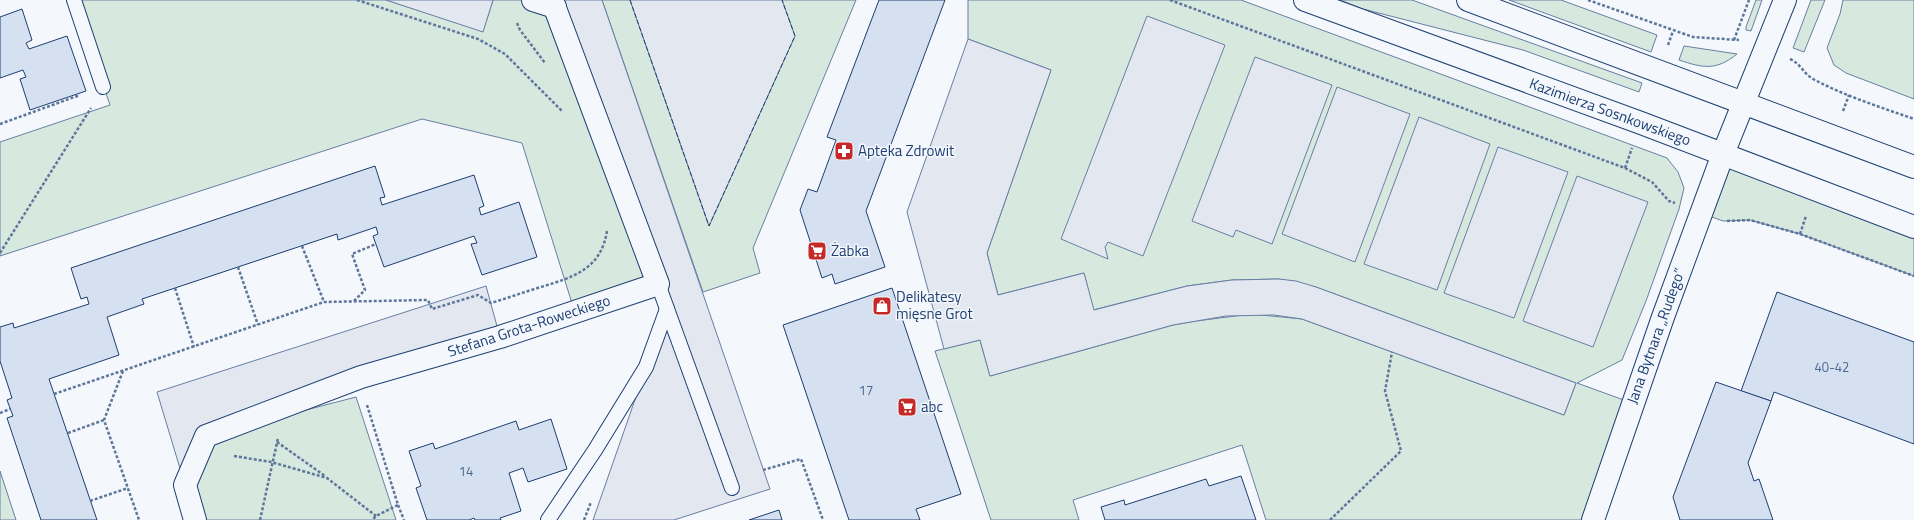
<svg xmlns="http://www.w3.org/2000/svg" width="1914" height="520" viewBox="0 0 1914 520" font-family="'Titillium Web',sans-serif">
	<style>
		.green { fill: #d7e8df; stroke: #687fa3 }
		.parking { fill: #e3e8f0; stroke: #687fa3 }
		.building { fill: #d5e0f0; stroke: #1d3f73 }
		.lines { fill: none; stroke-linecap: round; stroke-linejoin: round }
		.lane-casing { stroke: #1d3f73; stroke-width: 16 }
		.street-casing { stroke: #1d3f73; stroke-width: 24 }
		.secondary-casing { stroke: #1d3f73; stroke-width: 24 }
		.path { stroke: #5e769c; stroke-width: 2.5; stroke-dasharray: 3 2; stroke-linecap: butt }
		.lane { stroke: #f4f7fb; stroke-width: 14 }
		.street { stroke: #f4f7fb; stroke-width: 22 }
		.secondary { stroke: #f4f7fb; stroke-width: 22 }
		.fence { stroke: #1d3f73; stroke-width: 1; stroke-dasharray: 5 2; stroke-linecap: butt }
		.labels { text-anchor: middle; stroke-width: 3; stroke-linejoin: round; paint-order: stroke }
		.number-label { font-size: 13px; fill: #4b6792 }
		.street-label { font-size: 15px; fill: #1d3f73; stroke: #f4f7fb }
		.poi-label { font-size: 15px; fill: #1d3f73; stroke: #f4f7fb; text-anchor: start }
	</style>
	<rect width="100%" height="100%" fill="#f4f7fb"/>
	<!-- green -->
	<g class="green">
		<polygon points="74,0 386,0 483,31 493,0 552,0 658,284 575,313 522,143 422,119 0,256 0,142 110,105"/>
		<polygon points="602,0 856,0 753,248 760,273 703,292"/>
		<polygon points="968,0 1241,0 1667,158 1678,172 1684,188 1679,209 1646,301 1622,360 1577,383 1632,403 1593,520 1266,520 1242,445 1073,500 1079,520 991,520 935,351 980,340 990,376 1173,325 1196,321 1251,314 1302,319 1564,415 1576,383 1316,287 1279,279 1232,280 1187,286 1093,310 1084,273 998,295 987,253 1051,70 968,39"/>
		<polygon points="1340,0 1412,0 1642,83 1639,92 1523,50 1363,9"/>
		<polygon points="1509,0 1561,0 1657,35 1651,52"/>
		<polygon points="1756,0 1762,0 1751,31 1746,30 1746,27"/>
		<polygon points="1811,0 1825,0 1804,52 1793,48"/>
		<polygon points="1843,0 1914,0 1914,99 1846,73 1834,65 1827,48 1840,14"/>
		<path d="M 1684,46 L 1737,54 C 1716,71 1703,68 1679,60 Z"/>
		<polygon points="1723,154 1914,227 1914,276 1800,234 1750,220 1723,221 1701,213"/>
		<polygon points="356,397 396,520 195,520 185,485 206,436"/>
		<polygon points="0,471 16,520 0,520"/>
	</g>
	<!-- parking -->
	<g class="parking">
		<polygon points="386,0 493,0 483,32"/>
		<polygon points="552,0 602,0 770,489 674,520 593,520 667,308"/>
		<polygon points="630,0 782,0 795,36 709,226"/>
		<polygon points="1147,16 1225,45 1143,256 1108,242 1105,247 1108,259 1061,239"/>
		<polygon points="968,39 1051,70 987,253 998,295 1084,273 1094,310 1187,286 1232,280 1279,279 1296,281 1316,287 1576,383 1564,415 1302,319 1274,315 1226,316 1173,325 990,376 980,340 944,349 907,212"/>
		<polygon points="1255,57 1332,85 1272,244 1236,230 1233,237 1192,221"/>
		<polygon points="1337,87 1410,114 1355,262 1282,234"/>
		<polygon points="1419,117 1490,144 1437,290 1364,264"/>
		<polygon points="1498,147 1568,172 1514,318 1444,293"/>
		<polygon points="1577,176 1648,202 1593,347 1523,321"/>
		<polygon points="486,286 500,337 206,436 185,485 157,392"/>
	</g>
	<!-- building -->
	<g class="building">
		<polygon points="879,0 945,0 866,211 885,267 835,284 832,274 822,278 800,210 808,189 817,192 836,140 827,137"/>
		<polygon points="22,9 32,40 26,43 29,49 67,36 86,91 30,110 20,79 26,77 23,70 0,78 0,17"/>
		<polygon points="375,166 385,197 380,198 382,205 474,175 484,206 479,208 481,215 519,202 537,257 482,275 471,244 477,243 474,236 384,267 373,236 378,234 376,227 338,240 337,234 142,299 144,304 107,317 119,355 49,379 97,520 41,520 7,418 13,416 7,400 12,398 0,361 0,327 13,323 14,328 89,304 87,297 81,299 71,268"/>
		<polygon points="892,288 961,494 916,509 920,520 849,520 783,325"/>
		<polygon points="1777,292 1914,342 1914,444 1774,392 1771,401 1741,391"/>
		<polygon points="1716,382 1771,401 1748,463 1754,481 1759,479 1773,520 1680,520 1673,497"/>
		<polygon points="551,419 567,469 528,482 523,468 509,473 521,511 500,518 501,520 475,520 474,518 469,520 427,520 416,488 421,486 409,451 433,443 435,449 516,421 519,430"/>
		<polygon points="1241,476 1256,520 1105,520 1101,507 1124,500 1125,505 1206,479 1209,486"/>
		<polygon points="779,510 782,520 749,520"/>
	</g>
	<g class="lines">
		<defs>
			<g id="lane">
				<polyline points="74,0 103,87"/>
				<polyline points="658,284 732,488"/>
				<polyline points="548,520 595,450 646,367 667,309"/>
			</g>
			<g id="street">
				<polyline points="533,0 555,7"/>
				<polyline points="195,520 185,485 206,436 361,377 500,337 658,284 552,0"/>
				<polyline points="1593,520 1663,317 1723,154 1785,0"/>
			</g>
			<g id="secondary">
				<polyline points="1305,0 1641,123 1914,227"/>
				<polyline points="1468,0 1914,167"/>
			</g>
		</defs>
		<!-- lane casing -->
		<use href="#lane" class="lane-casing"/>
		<!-- street casing -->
		<use href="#street" class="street-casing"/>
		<!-- secondary casing -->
		<use href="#secondary" class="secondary-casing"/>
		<!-- path -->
		<g class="path">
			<polyline points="357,0 478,39 505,54 563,112"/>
			<polyline points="1170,0 1625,168 1652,182 1669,201 1675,203"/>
			<polyline points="1588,0 1693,37 1739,40"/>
			<polyline points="517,23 520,30 545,63"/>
			<polyline points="1734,40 1749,0"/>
			<polyline points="1668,45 1673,31"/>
			<path d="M 1790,59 C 1800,63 1804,74 1813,79 C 1845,96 1880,107 1914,119"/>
			<polyline points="1843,111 1849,95"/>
			<polyline points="0,124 80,95"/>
			<polyline points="1625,168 1632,148"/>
			<polyline points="1727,221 1750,220 1800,234 1914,276"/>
			<polyline points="1800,234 1806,216"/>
			<polyline points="302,246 324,302"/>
			<polyline points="0,253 91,108"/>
			<polyline points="238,267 258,325"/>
			<polyline points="175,288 194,347"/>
			<polyline points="354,301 365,290 352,254 376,244"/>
			<polyline points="123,371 104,420 139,520"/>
			<path d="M 54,394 L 324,302 L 428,300 L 432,309 L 478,295 L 491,303 C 508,298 524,292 541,287 C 574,277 601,269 607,231"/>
			<polyline points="367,405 398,505 376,516 372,520"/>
			<polyline points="0,413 10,409"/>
			<polyline points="68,433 104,420"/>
			<polyline points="277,442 325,476"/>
			<polyline points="234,456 271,462 327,478 376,516"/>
			<polyline points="763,470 801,459 823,520"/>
			<polyline points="90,501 128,488"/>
			<polyline points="398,505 404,520"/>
			<polyline points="260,520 278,438"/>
			<polyline points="584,520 591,502"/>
			<polyline points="1330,520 1401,451 1385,391 1392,352"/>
		</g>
		<!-- lane -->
		<use href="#lane" class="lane"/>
		<!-- street -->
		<use href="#street" class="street"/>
		<!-- secondary -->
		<use href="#secondary" class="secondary"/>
		<!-- fence -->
		<polyline class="fence" points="630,0 709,226 795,36 782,0"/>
	</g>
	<!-- icons -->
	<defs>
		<symbol id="pharmacy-square" viewBox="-11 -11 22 22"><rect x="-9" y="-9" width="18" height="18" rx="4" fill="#c62828" stroke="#f4f7fb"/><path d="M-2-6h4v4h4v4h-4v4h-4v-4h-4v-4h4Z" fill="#fff"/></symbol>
		<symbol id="supermarket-square" viewBox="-11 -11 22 22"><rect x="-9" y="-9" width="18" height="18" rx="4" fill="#c62828" stroke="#f4f7fb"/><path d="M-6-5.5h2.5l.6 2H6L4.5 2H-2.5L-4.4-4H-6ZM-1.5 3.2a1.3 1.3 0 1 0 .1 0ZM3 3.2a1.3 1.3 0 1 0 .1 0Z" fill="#fff"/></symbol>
		<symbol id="shop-square" viewBox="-11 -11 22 22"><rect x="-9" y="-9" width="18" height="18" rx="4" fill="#c62828" stroke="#f4f7fb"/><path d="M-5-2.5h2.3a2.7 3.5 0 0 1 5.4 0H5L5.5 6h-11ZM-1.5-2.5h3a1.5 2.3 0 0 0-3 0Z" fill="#fff"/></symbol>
	</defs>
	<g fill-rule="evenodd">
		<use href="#pharmacy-square" x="833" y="140" width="22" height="22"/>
		<use href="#supermarket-square" x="806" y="240" width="22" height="22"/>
		<use href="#shop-square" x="871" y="295" width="22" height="22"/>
		<use href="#supermarket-square" x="896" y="396" width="22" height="22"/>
	</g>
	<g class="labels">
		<!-- number labels -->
		<g class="number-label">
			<text x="1832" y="372">40-42</text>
			<text x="866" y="395">17</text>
			<text x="466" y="476">14</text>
		</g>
		<!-- street labels -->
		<g class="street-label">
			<text transform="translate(1610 112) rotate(20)" y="5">Kazimierza Sosnkowskiego</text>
			<text transform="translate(529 326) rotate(-18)" y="5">Stefana Grota-Roweckiego</text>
			<text transform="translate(1656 336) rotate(-70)" y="5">Jana Bytnara „Rudego”</text>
		</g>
		<!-- poi labels -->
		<g class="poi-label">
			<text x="858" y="156">Apteka Zdrowit</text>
			<text x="831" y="256">Żabka</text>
			<text x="896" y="302">Delikatesy<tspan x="896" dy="17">mięsne Grot</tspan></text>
			<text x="921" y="412">abc</text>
		</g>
	</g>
</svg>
